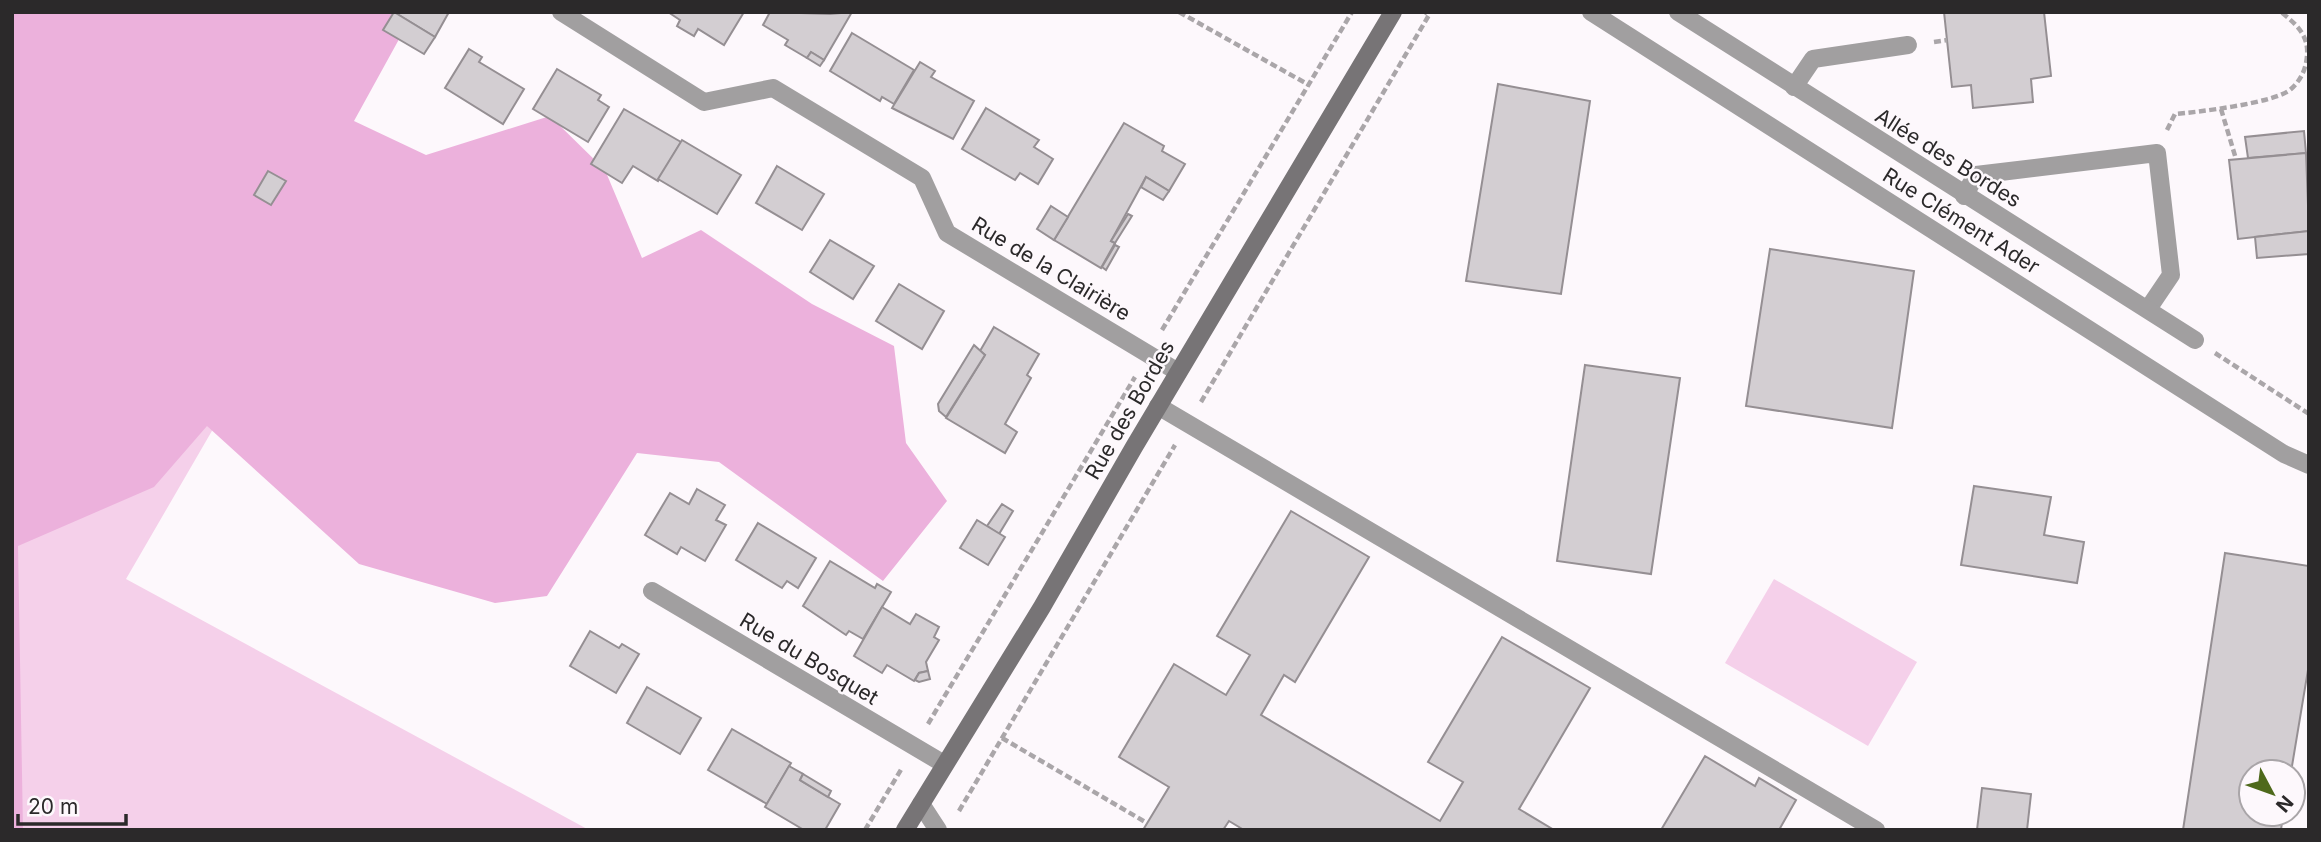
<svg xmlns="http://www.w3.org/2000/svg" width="2321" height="842" viewBox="0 0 2321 842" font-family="Inter,sans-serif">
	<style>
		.green { fill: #f5d0ea }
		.forest { fill: #ecb1dc }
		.building { fill: #d3ced2; stroke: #958f93; stroke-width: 2 }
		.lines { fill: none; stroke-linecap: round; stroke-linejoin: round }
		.path { stroke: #aaa6a9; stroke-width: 4.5; stroke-dasharray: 7 3.5; stroke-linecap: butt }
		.lane { stroke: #a19fa0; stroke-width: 18 }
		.street { stroke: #a19fa0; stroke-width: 18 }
		.secondary { stroke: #777476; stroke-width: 18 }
		.labels { text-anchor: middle; stroke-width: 5; stroke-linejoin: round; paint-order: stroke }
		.street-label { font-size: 21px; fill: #2b292a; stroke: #fdf8fc }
	</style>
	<rect width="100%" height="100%" fill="#fdf8fc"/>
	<!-- green -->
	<g class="green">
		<polygon points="12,214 256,355 126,579 589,830 12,830"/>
		<polygon points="1774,579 1917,662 1868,746 1725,663"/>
	</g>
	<!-- forest -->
	<polygon class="forest" points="12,12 414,12 354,121 426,155 550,116 605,170 642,258 701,230 812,304 894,346 906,443 947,501 883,581 719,462 637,453 547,596 495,603 359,564 207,426 154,487 18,546 23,830 12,830"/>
	<!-- building -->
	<g class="building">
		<polygon points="394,12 449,12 435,37"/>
		<polygon points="394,12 435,37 424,54 383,30"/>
		<polygon points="668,12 744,12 724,45 698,29 694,36 677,26 680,20"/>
		<polygon points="770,12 830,14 852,12 824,60 811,52 807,58 785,45 788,40 763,25"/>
		<polygon points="1944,12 2044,12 2051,76 2031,79 2033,102 1973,108 1971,85 1952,87"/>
		<polygon points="852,33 914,70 894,104 882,97 880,101 830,71"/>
		<polygon points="469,49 482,57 479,62 524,89 503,124 445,88"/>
		<polygon points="811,52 824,60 820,66 807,58"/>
		<polygon points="920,62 935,71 931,77 974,101 953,139 892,108"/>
		<polygon points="557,69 601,95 598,100 609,107 588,142 533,109"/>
		<polygon points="1498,84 1590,101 1561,294 1466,281"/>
		<polygon points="986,108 1039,140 1034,147 1053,159 1038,184 1020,173 1015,180 962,149"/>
		<polygon points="624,109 681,142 658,181 633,166 622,183 591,164"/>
		<polygon points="1124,123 1164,146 1162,151 1185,164 1169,191 1146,177 1111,241 1115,243 1101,268 1054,240"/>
		<polygon points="2304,131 2306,153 2248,158 2245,137"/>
		<polygon points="682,140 741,175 717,214 658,179"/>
		<polygon points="2306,153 2309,231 2238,239 2229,160"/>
		<polygon points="777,166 824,194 802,230 756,203"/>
		<polygon points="268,171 286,181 271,205 254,195"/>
		<polygon points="1146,177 1169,191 1163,200 1141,187"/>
		<polygon points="1051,206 1068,217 1054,240 1037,229"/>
		<polygon points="1128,214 1132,216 1115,243 1111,241"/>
		<polygon points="2309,231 2309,254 2257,258 2255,237"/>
		<polygon points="830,240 874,266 853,299 810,272"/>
		<polygon points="1115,245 1119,247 1106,270 1102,267"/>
		<polygon points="1770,249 1914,271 1892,428 1746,406"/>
		<polygon points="899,284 944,311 922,349 876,321"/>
		<polygon points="994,327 1039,354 1027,375 1031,378 1005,424 1017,432 1005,453 946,418 985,355 980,351"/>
		<polygon points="974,345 985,355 946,417 939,411 938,404"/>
		<polygon points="1585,365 1680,378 1651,574 1557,561"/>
		<polygon points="1974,486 2051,497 2044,535 2084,542 2077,583 1961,565"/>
		<polygon points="697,489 725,505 716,520 726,525 705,561 681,547 677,554 645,535 670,493 689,504"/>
		<polygon points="1002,504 1013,511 999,534 987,526"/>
		<polygon points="1291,511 1369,557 1295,682 1284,675 1261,715 1440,821 1463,782 1428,762 1502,637 1590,688 1519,809 1554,830 1244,830 1229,821 1223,830 1143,830 1169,787 1119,757 1174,664 1226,695 1250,655 1217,636"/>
		<polygon points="977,520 1005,537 988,565 960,548"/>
		<polygon points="758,523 816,558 798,588 787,581 782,588 736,560"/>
		<polygon points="2225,553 2309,566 2309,664 2291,772 2251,772 2251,814 2283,814 2281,830 2183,830"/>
		<polygon points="830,561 875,588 877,584 891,592 863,639 849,631 846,635 803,606"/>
		<polygon points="882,607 910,624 916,614 939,627 934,637 939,640 926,662 928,671 919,673 914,681 887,665 882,673 854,656"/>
		<polygon points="590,631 619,648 622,644 639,654 616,693 570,666"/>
		<polygon points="928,671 930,679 919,682 915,680 919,673"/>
		<polygon points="647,687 701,718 680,754 627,723"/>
		<polygon points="732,729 791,763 767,804 708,770"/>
		<polygon points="1705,756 1755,786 1759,778 1796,800 1779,830 1661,830"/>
		<polygon points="789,766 803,774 800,780 840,804 825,830 804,830 765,807"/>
		<polygon points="803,774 831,791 828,797 800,780"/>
		<polygon points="1982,788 2031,794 2027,830 1977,830"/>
	</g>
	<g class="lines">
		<!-- path -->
		<g class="path">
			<polyline points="1179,12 1309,85"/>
			<polyline points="1934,42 1947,40"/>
			<polyline points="2221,109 2236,159"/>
			<path d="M 2167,130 L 2175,114 C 2198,112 2276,103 2291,89 C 2301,80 2306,69 2307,56 C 2309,35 2296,24 2281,12"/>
			<polyline points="1162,330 1352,12"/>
			<polyline points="2215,353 2309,414"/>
			<polyline points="1201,402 1429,15 1425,12"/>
			<polyline points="928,724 1135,377"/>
			<polyline points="1002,738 1147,823"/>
			<polyline points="959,811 1175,445"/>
			<polyline points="865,830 902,768"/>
		</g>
		<!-- lane -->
		<g class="lane">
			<polyline points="1794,87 1813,59 1908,45"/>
			<polyline points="1964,196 1976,175 2157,153 2171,275 2148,309"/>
			<polyline points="1158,406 1876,830"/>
			<polyline points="921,804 938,830"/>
		</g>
		<!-- street -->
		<g class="street">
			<polyline points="561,12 704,102 773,88 922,178 947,233 1178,372"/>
			<polyline points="1591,12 2284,454 2309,465"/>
			<polyline points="1678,12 2195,340"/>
			<polyline points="652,591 944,764"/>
		</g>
		<!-- secondary -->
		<polyline class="secondary" points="905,830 1042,607 1134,447 1393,12"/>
	</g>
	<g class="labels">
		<!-- street labels -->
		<g class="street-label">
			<text transform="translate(1948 158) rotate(32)" y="7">Allée des Bordes</text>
			<text transform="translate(1961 221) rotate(32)" y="7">Rue Clément Ader</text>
			<text transform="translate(1051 269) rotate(31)" y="7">Rue de la Clairière</text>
			<text transform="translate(1130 410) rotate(-60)" y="7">Rue des Bordes</text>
			<text transform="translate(809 659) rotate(31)" y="7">Rue du Bosquet</text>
		</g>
	</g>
	<!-- border -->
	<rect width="2321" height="842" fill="none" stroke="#2b292a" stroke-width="28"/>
	<!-- north arrow -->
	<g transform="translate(2272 793) rotate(131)"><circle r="33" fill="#fdf8fc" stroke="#a9a5a8" stroke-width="2"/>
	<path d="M0-5L12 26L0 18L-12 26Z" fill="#4e691b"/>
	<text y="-10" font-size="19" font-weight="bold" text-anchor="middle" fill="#2b292a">N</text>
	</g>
	<!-- scale -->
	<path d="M18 814v10h108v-10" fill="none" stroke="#2b292a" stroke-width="3.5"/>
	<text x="28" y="814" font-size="21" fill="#2b292a" stroke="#fdf8fc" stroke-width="5" paint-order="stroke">20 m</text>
</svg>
